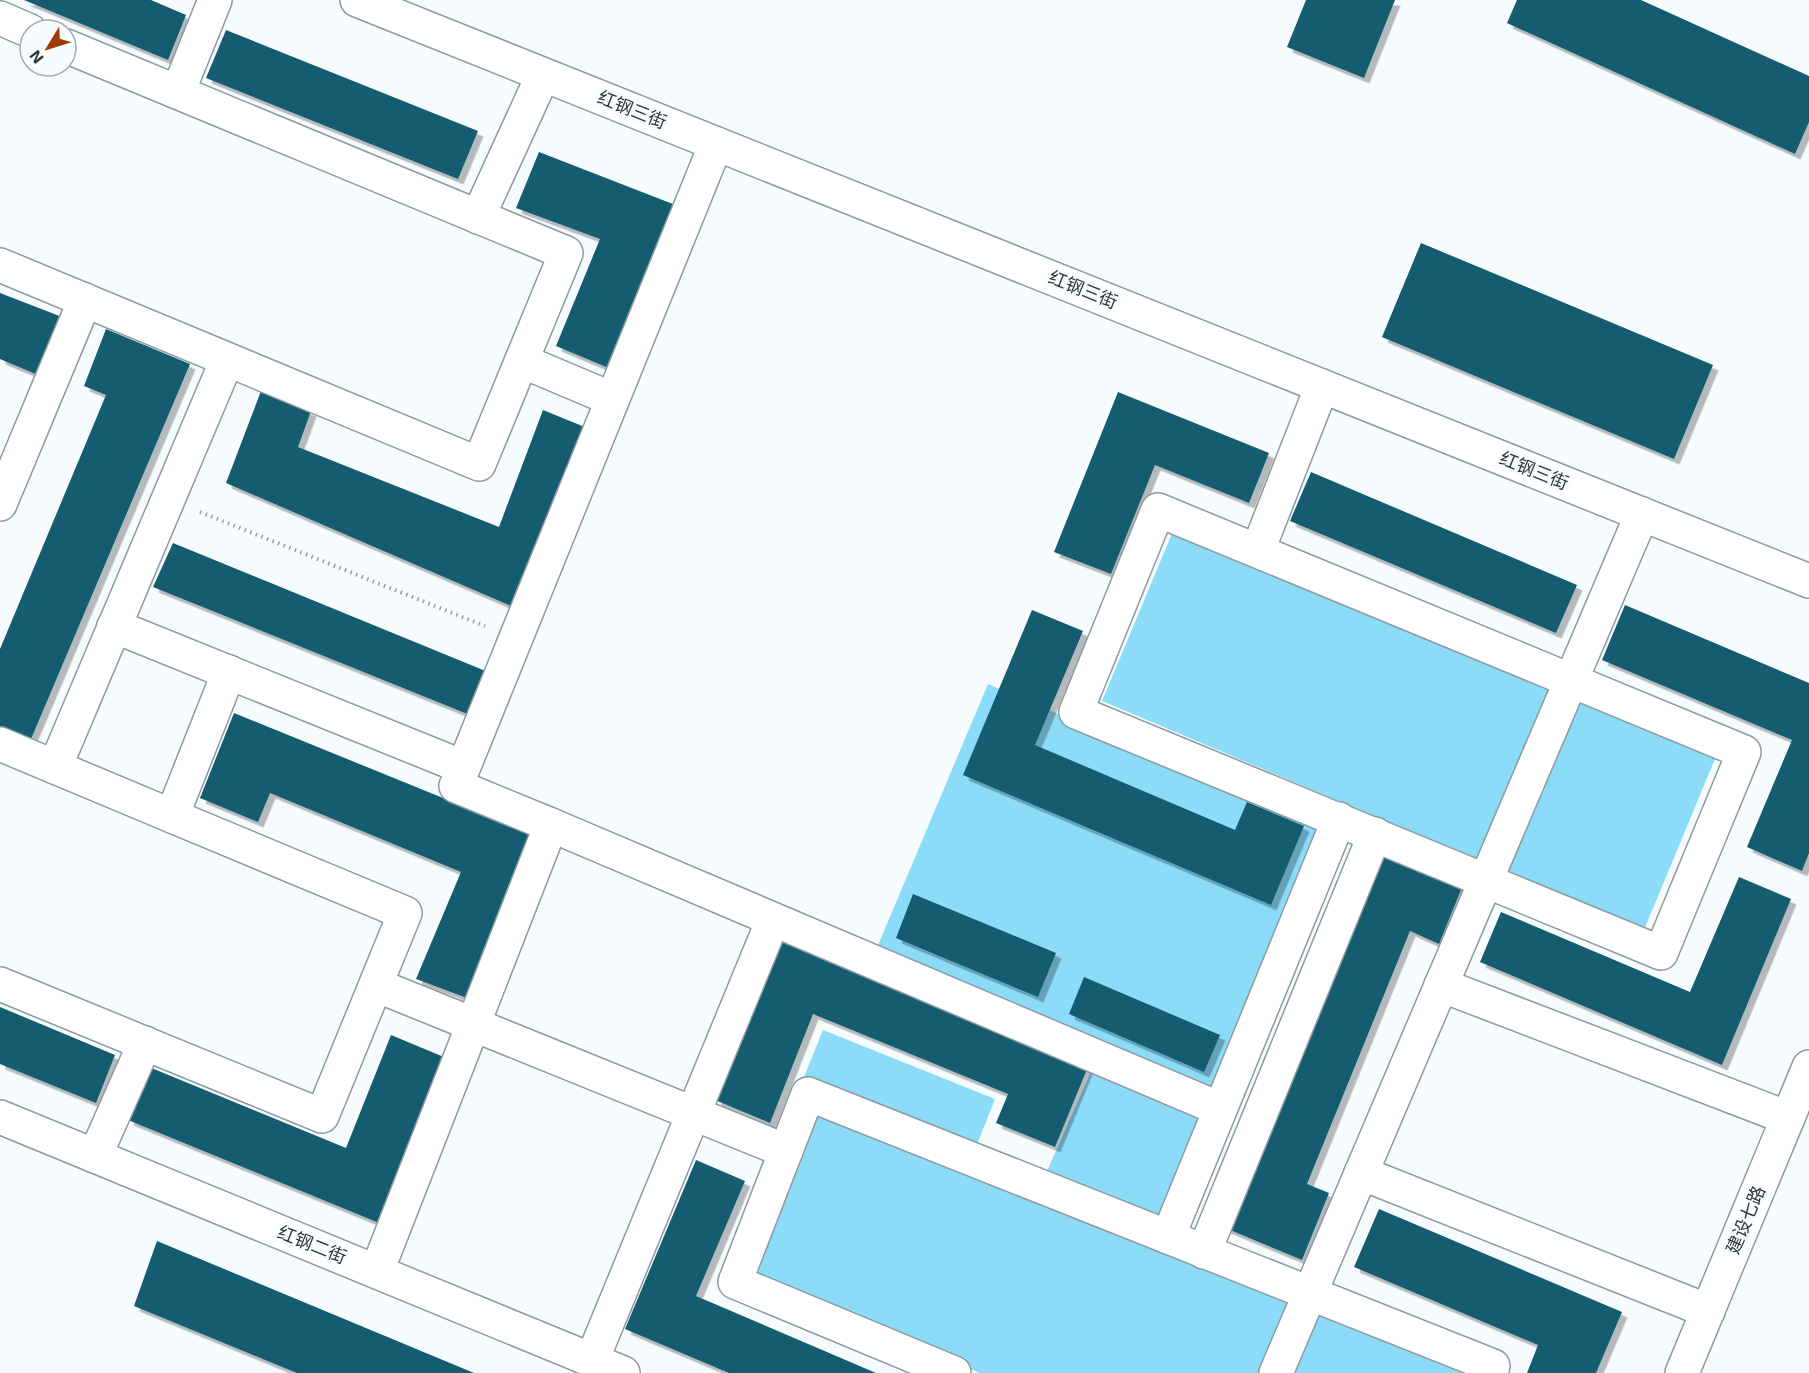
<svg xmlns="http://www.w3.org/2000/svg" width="1809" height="1373" viewBox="0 0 1809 1373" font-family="'Exo 2','Noto Sans SC',sans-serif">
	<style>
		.green { fill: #8cdcf9 }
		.building { fill: #135b71; filter: url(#shadow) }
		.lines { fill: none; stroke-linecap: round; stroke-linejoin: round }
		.street-casing { stroke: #8c9a9f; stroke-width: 36 }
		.secondary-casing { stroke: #8c9a9f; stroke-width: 36 }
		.path { stroke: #979d9f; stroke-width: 4; stroke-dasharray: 1.5 4.5; stroke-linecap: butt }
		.street { stroke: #fff; stroke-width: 33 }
		.secondary { stroke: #fff; stroke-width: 33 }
		.labels { text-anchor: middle; stroke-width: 6; stroke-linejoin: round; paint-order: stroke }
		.street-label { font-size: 18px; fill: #2f3537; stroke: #f6fcfe }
	</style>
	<defs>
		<filter id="shadow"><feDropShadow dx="5.5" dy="5.5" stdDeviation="0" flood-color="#0004"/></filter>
	</defs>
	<rect width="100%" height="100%" fill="#f6fcfe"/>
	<!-- green -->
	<g class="green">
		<polygon points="1173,531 1715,759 1644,930 1102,701"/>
		<polygon points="988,684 1321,826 1209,1092 876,950"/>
		<polygon points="823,1030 995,1099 976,1147 804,1077"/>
		<polygon points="1094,1065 1207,1115 1161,1221 1047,1171"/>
		<polygon points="818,1108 1471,1373 980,1373 748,1275"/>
	</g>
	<!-- building -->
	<g class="building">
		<polygon points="24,0 151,0 186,15 168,60"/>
		<polygon points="1306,0 1395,0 1364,78 1287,47"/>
		<polygon points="1517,0 1641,0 1809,76 1809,122 1795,154 1507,23"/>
		<polygon points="226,30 478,131 458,179 206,78"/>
		<polygon points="539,152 678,206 611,369 556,346 600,239 516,208"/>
		<polygon points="1421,243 1713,365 1674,459 1382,337"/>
		<polygon points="0,293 62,317 38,375 0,359"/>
		<polygon points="106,329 190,364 31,739 0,726 0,649 106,395 84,386"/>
		<polygon points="261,391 311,411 298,447 499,527 543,410 592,430 525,612 226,483"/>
		<polygon points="1118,392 1269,453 1249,503 1155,465 1111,574 1054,552"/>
		<polygon points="1311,472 1577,585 1556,633 1290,521"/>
		<polygon points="173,543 488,672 470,715 153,587"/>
		<polygon points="1625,605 1809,683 1809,853 1802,871 1747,847 1792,740 1602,660"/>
		<polygon points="1032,610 1083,631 1035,745 1235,830 1247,802 1304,826 1271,905 963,775"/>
		<polygon points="234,713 544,839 475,1001 416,979 461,872 270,793 258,822 200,798"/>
		<polygon points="1376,849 1463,885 1439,944 1410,931 1307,1184 1329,1193 1302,1260 1223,1227"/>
		<polygon points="1739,877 1791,899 1722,1065 1480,962 1501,912 1690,992"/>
		<polygon points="913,894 1056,953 1038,997 896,938"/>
		<polygon points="781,935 1090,1062 1055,1147 996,1123 1008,1094 813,1014 770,1123 715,1100"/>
		<polygon points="1084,977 1220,1035 1204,1072 1069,1014"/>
		<polygon points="0,1007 115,1055 96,1103 0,1064"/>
		<polygon points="391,1035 451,1060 384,1225 128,1120 149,1067 346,1148"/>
		<polygon points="696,1160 745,1181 696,1296 876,1373 729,1373 625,1329"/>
		<polygon points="1379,1209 1622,1312 1596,1373 1527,1373 1538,1345 1354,1267"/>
		<polygon points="157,1241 474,1373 297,1373 134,1306"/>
	</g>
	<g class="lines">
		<defs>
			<g id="street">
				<polyline points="0,18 30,31"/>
				<polyline points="178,92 215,0"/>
				<polyline points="478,217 543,75"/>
				<polyline points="0,265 479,464 566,253 66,46"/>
				<polyline points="522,361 612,399"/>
				<polyline points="0,504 85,300"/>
				<polygon points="1158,510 1744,752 1661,953 1076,712"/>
				<polyline points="1258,550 1322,386"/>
				<polyline points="114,626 463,767"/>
				<polyline points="0,744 172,816"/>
				<polyline points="55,767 227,360"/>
				<polyline points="551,825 1220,1109"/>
				<polyline points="0,984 322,1116 405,913 172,816 229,672"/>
				<polyline points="376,985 786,1151"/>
				<polyline points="1441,985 1788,1118"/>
				<polyline points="95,1156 145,1043"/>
				<polyline points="1361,1173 1708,1311"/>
				<polyline points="1168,1237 1339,819"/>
				<polyline points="1204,1252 1375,834"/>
				<polyline points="377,1271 551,825 456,786 716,144"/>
				<polyline points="592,1360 773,920"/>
				<polyline points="954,1373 735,1282 808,1094 1493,1366 1490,1373"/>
				<polyline points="1276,1373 1642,514"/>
			</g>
			<g id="secondary">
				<polyline points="357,0 1809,581"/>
				<polyline points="0,1117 623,1373"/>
				<polyline points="1682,1373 1809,1067"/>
			</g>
		</defs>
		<!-- street casing -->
		<use href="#street" class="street-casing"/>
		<!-- secondary casing -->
		<use href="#secondary" class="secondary-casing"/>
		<!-- path -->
		<polyline class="path" points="200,512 485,626"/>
		<!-- street -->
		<use href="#street" class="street"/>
		<!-- secondary -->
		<use href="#secondary" class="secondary"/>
	</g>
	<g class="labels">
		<!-- street labels -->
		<g class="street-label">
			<text transform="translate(632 110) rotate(22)" y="6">红钢三街</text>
			<text transform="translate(1083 290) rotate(22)" y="6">红钢三街</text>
			<text transform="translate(1534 471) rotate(22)" y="6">红钢三街</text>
			<text transform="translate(1746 1220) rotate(-67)" y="6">建设七路</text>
			<text transform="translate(312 1245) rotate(22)" y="6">红钢二街</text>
		</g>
	</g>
	<!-- north arrow -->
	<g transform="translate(48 48) rotate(232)"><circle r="28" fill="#f6fcfe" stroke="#a6acae" stroke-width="1.5"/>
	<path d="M0-4.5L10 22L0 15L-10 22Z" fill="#9d3a00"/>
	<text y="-9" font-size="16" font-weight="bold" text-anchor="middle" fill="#2f3537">N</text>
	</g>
</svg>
